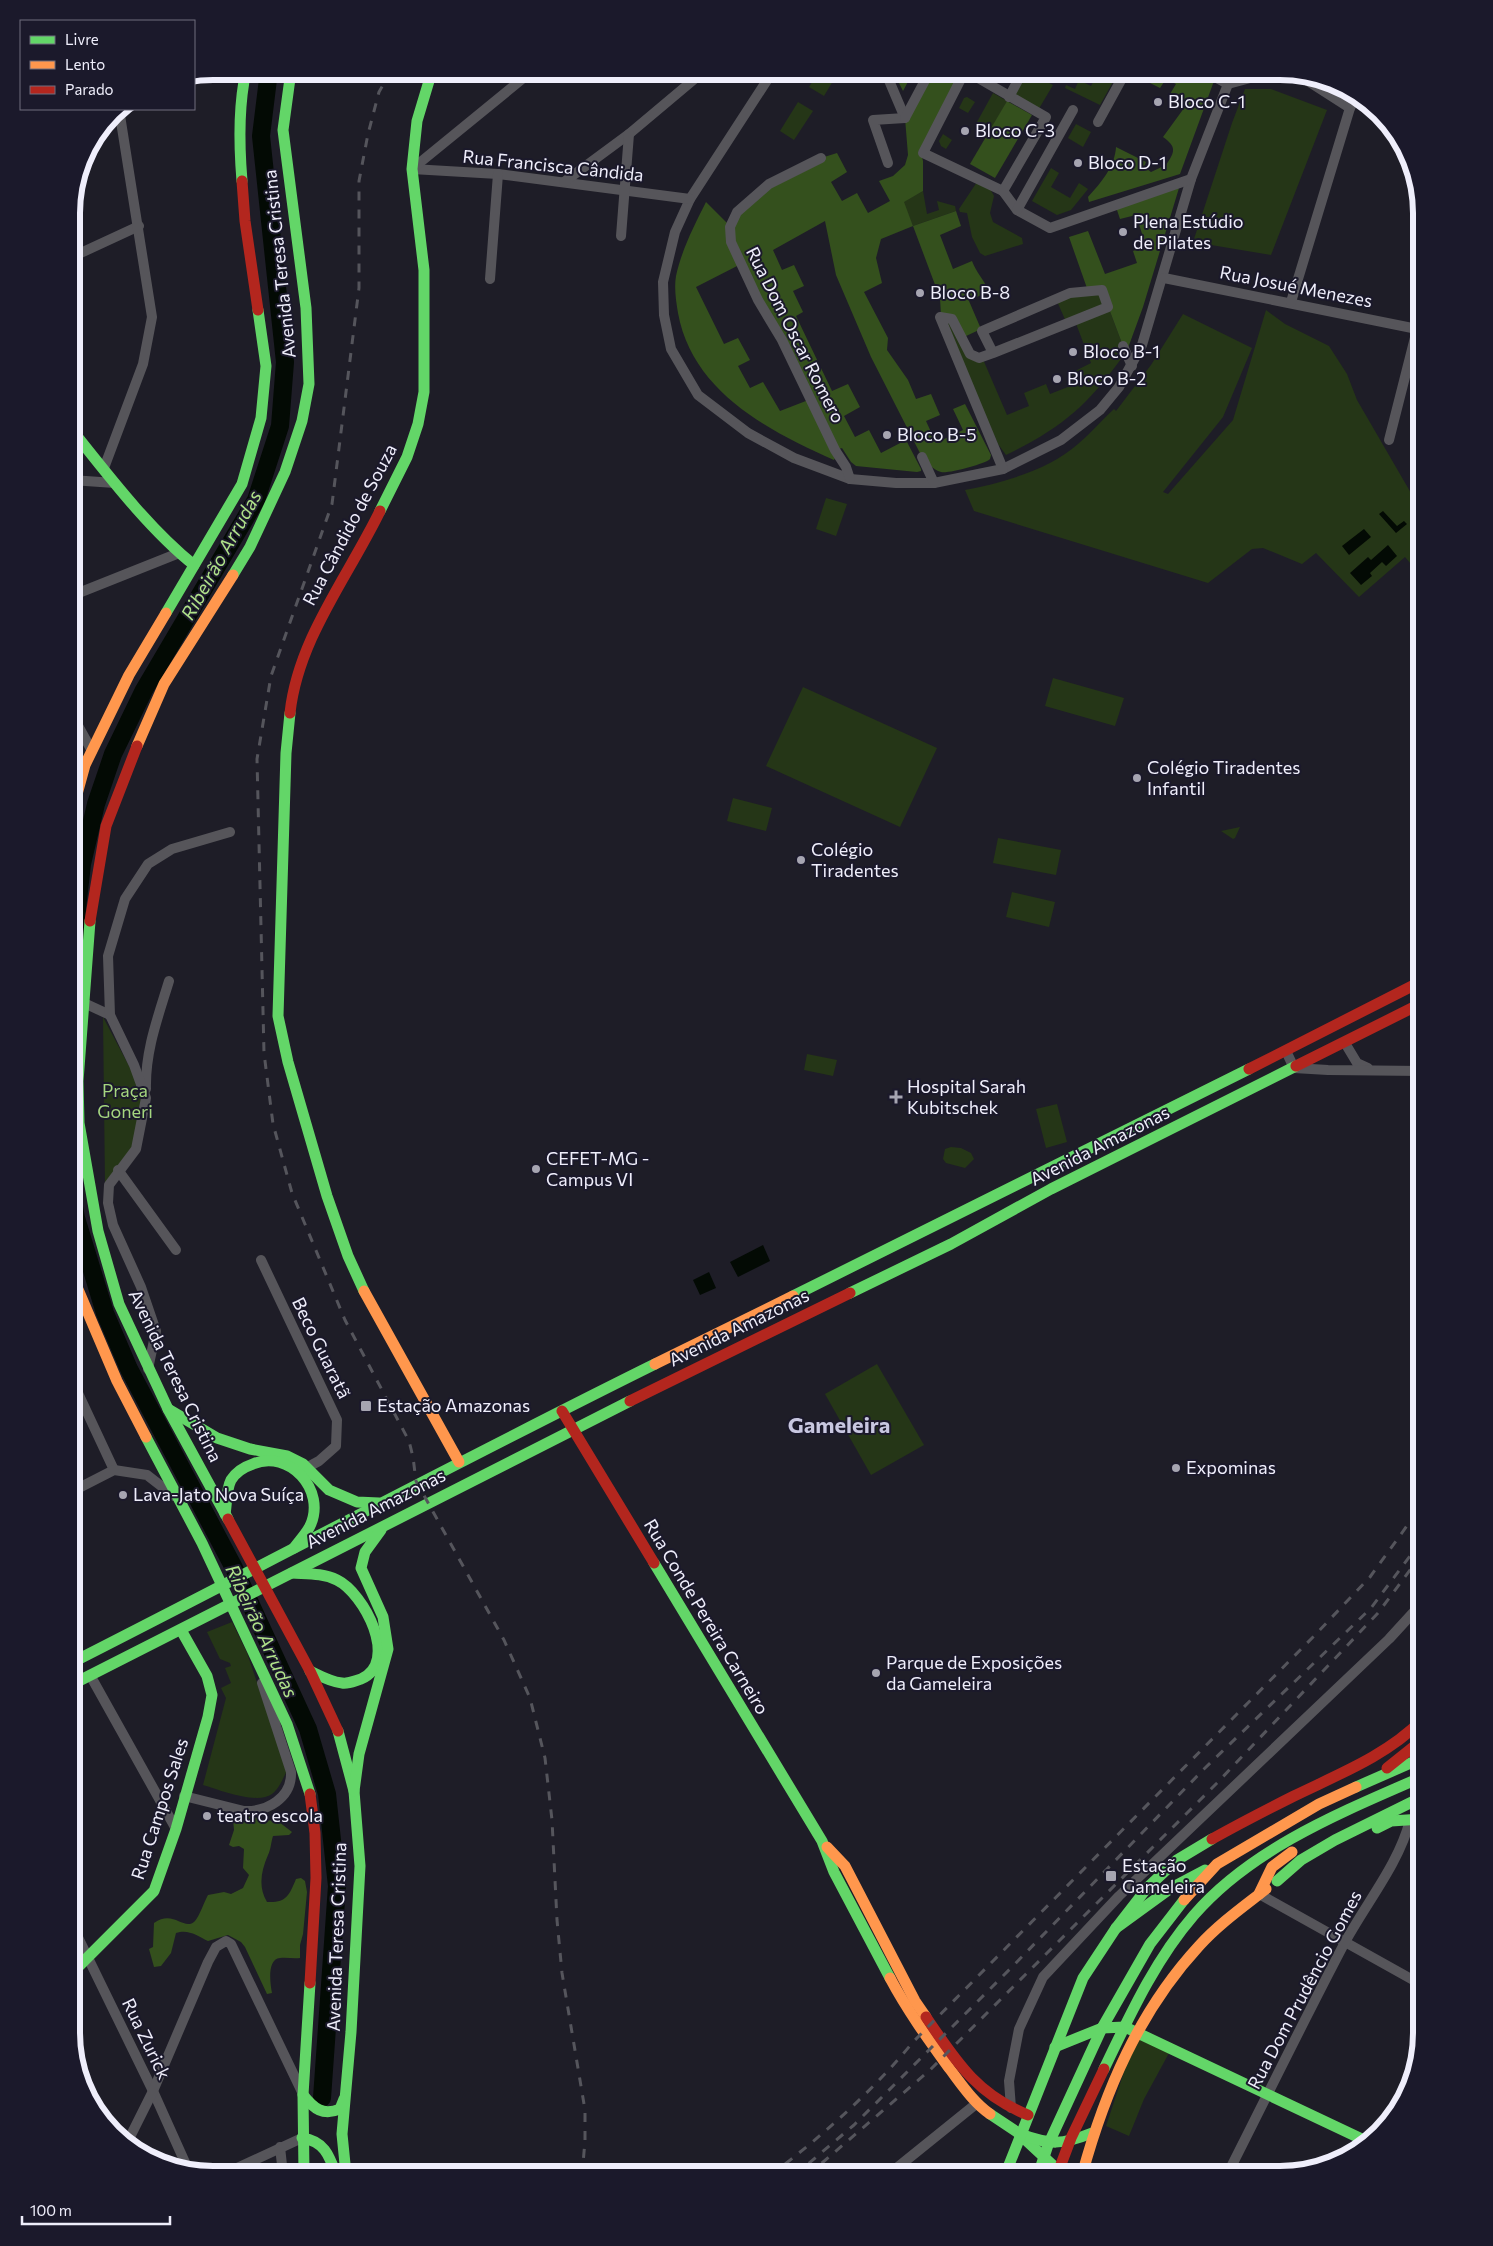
<svg xmlns="http://www.w3.org/2000/svg" width="1493" height="2246" viewBox="0 0 1493 2246" font-family="Commissioner,sans-serif">
	<style>
		.green { fill: #253617 }
		.forest { fill: #34501d; fill-rule: evenodd }
		.water { fill: #030a04 }
		.lines { fill: none; stroke-linecap: round; stroke-linejoin: round }
		.river { stroke: #030a04; stroke-width: 18 }
		.street { stroke: #56555a; stroke-width: 10 }
		.fast { stroke: #63d668; stroke-width: 11 }
		.slow { stroke: #ff974d; stroke-width: 11 }
		.jam { stroke: #b3261e; stroke-width: 11 }
		.rail { stroke: #55555c; stroke-width: 3; stroke-dasharray: 9 9; stroke-linecap: butt }
		.poi-dot { fill: #a6a5b1; stroke: #1b192b; stroke-width: 2 }
		.labels { text-anchor: middle; stroke-width: 4; stroke-linejoin: round; paint-order: stroke }
		.poi-label { font-size: 18px; fill: #efeefb; stroke: #1b192b; text-anchor: start }
		.street-label { font-size: 18px; fill: #efeefb; stroke: #1b192b }
		.park-label { font-size: 18px; fill: #a5d67f; stroke: #1b192b }
		.water-label { font-size: 19px; font-style: italic; fill: #b0e28a; stroke: #1b192b }
		.district-label { font-size: 22px; font-weight: bold; fill: #c8c7e0; stroke: #1b192b }
		.rim { fill: none; stroke: #efeefb; stroke-width: 6 }
	</style>
	<rect width="100%" height="100%" fill="#1e1d27"/>
	<!-- green -->
	<g class="green">
		<polygon points="819,71 839,71 824,96 809,87"/>
		<polygon points="1023,71 1038,71 1036,76 1053,85 1037,112 1009,97"/>
		<polygon points="1099,71 1119,71 1100,105 1065,88 1066,85 1075,89 1079,80 1091,86"/>
		<polygon points="1245,89 1271,89 1327,110 1271,255 1193,242 1232,123"/>
		<polygon points="993,93 1007,101 991,130 977,122"/>
		<polygon points="967,97 975,102 968,113 959,108 964,98"/>
		<polygon points="798,102 813,111 794,140 780,131"/>
		<polygon points="1076,124 1091,132 1083,147 1068,138"/>
		<polygon points="943,134 952,140 946,149 941,146 939,141"/>
		<polygon points="1051,168 1059,173 1051,187 1070,198 1079,183 1088,189 1071,210 1057,215 1032,201"/>
		<polygon points="977,182 988,185 994,196 990,213 993,222 1022,238 1023,244 985,256 980,253 972,237 967,213 960,212 959,209"/>
		<polygon points="923,191 927,214 939,210 937,201 955,206 956,211 913,226 903,202"/>
		<path d="M 1102,290 L 1123,346 L 1118,350 L 1121,359 C 1085,408 1061,428 1006,455 L 998,444 L 940,317 L 953,319 L 970,354 L 982,357 L 1007,415 L 1029,406 L 1024,393 L 1046,384 L 1050,394 L 1073,385 L 1069,374 L 1091,363 L 1075,321 L 1067,324 L 1056,299 Z"/>
		<path d="M 1266,310 L 1285,324 L 1329,346 L 1347,374 L 1357,400 L 1422,512 L 1422,577 L 1405,557 L 1359,597 L 1316,553 L 1302,564 L 1263,548 L 1252,549 L 1208,583 L 974,511 L 965,490 C 1002,483 1049,470 1078,444 C 1091,433 1102,420 1114,409 L 1116,411 L 1151,365 L 1183,314 L 1252,348 L 1223,417 L 1163,492 L 1168,494 L 1233,420 Z"/>
		<polygon points="826,498 847,504 836,536 816,529"/>
		<polygon points="1053,678 1124,698 1115,726 1045,706"/>
		<polygon points="803,687 937,748 900,827 766,766"/>
		<polygon points="733,798 772,808 766,831 727,821"/>
		<polygon points="1240,827 1235,838 1233,839 1221,831"/>
		<polygon points="998,838 1061,850 1056,875 993,863"/>
		<polygon points="1012,892 1055,902 1049,927 1006,917"/>
		<polygon points="103,1017 146,1098 136,1149 105,1185"/>
		<polygon points="807,1054 837,1060 833,1076 804,1070"/>
		<polygon points="1057,1104 1067,1142 1046,1148 1036,1109"/>
		<polygon points="951,1147 961,1148 971,1153 974,1159 965,1168 946,1163 943,1159 945,1149"/>
		<polygon points="877,1364 924,1445 871,1475 825,1394"/>
		<path d="M 232,1622 L 247,1653 L 287,1771 C 283,1778 279,1789 272,1794 C 257,1805 220,1790 203,1785 L 226,1698 L 221,1688 L 231,1683 L 225,1668 L 231,1666 L 230,1663 L 220,1659 L 207,1632 Z"/>
		<polygon points="1136,2036 1169,2053 1144,2099 1129,2136 1106,2126"/>
	</g>
	<!-- forest -->
	<g class="forest">
		<polygon points="893,71 904,71 911,76 903,91"/>
		<path d="M 930,71 L 965,71 L 921,153 L 923,161 L 923,191 L 904,202 L 913,226 L 956,211 L 961,226 L 940,235 L 953,269 L 972,261 C 976,272 984,280 989,291 L 969,301 L 981,329 L 964,337 L 941,316 L 940,298 L 913,226 L 881,239 L 876,258 L 882,283 L 864,292 L 888,338 L 887,350 L 908,380 L 916,399 L 931,394 L 940,415 L 926,421 L 936,443 L 963,430 L 953,409 L 965,404 L 991,455 L 990,459 C 985,464 948,474 941,472 C 933,470 927,462 922,457 L 871,357 L 836,275 L 825,221 L 773,250 L 782,270 L 794,265 L 804,286 L 793,291 L 803,312 L 796,316 L 832,391 L 848,384 L 860,407 L 844,416 L 855,437 L 869,430 L 881,453 L 906,440 L 921,469 L 921,471 L 917,472 L 856,466 L 851,462 L 842,448 L 831,452 L 835,458 L 834,460 C 768,431 692,391 678,313 C 676,301 674,288 676,276 C 682,249 694,226 706,202 L 730,226 L 769,184 L 821,158 L 837,153 L 847,172 L 831,182 L 842,201 L 857,193 L 868,213 L 890,201 L 879,181 L 893,176 L 905,165 L 908,155 L 905,118 ZM 741,264 L 811,399 L 780,411 L 763,382 L 750,388 L 738,366 L 750,360 L 738,338 L 724,344 L 696,287 Z"/>
		<path d="M 1126,71 L 1198,72 L 1214,81 L 1180,174 L 1089,202 L 1088,197 C 1101,183 1115,166 1116,147 L 1146,162 L 1144,167 L 1151,172 L 1166,165 C 1175,152 1177,147 1163,137 L 1187,104 L 1170,94 L 1176,84 L 1166,79 L 1160,88 Z"/>
		<polygon points="1007,101 1032,115 995,178 970,164"/>
		<polygon points="1179,188 1143,307 1128,348 1123,346 1102,290 1088,291 1069,237 1088,231 1105,274 1137,263 1133,251 1146,246 1136,215 1120,219 1116,207"/>
		<path d="M 240,1815 L 279,1822 L 292,1832 L 289,1835 L 273,1836 C 271,1842 271,1849 268,1855 C 261,1871 258,1887 267,1902 C 286,1903 289,1896 296,1879 L 301,1878 L 305,1881 L 307,1892 L 303,1934 L 300,1945 L 300,1958 C 293,1959 287,1957 280,1958 C 267,1959 270,1983 272,1993 L 267,1994 L 245,1947 L 241,1942 L 228,1935 L 208,1941 C 197,1936 189,1929 176,1933 L 171,1953 L 161,1966 L 154,1967 L 149,1949 L 153,1947 L 154,1923 C 174,1909 184,1932 195,1921 C 200,1915 204,1902 208,1895 L 224,1892 L 231,1894 L 243,1888 L 249,1875 L 243,1868 L 244,1849 L 239,1846 L 233,1847 L 229,1845 L 234,1830 L 233,1819 Z"/>
	</g>
	<!-- water -->
	<g class="water">
		<polygon points="1383,511 1397,526 1404,521 1407,524 1396,533 1379,514"/>
		<polygon points="1364,529 1371,537 1349,555 1342,546"/>
		<polygon points="1388,545 1397,556 1386,566 1382,562 1370,573 1372,576 1361,585 1350,573 1368,557 1371,560"/>
		<polygon points="763,1245 770,1261 738,1277 730,1262"/>
		<polygon points="709,1272 716,1288 700,1295 693,1280"/>
	</g>
	<g class="lines">
		<!-- river -->
		<g class="river">
			<polyline points="71,962 82,864 96,804 113,754 144,690 256,500 280,426 285,362 261,136 269,71"/>
			<polyline points="71,1191 76,1218 105,1313 129,1369 234,1568 308,1729 327,1794 337,1886 322,2098"/>
		</g>
		<!-- street -->
		<g class="street">
			<polyline points="773,71 690,199 675,232 663,282 664,315 671,349 698,395 748,433 794,458 850,479 896,483 934,483 1003,469 1061,440 1100,410 1119,387 1142,345 1191,179 1228,84"/>
			<polyline points="885,71 905,118 873,120 888,163"/>
			<polyline points="965,71 923,153 1003,191"/>
			<polyline points="966,71 1046,117 1003,191 1017,210 1050,228 1191,179"/>
			<polyline points="1206,72 1228,84"/>
			<polyline points="1297,74 1350,108"/>
			<polyline points="1228,84 1272,72"/>
			<polyline points="1009,97 1023,71"/>
			<polyline points="905,118 930,71"/>
			<polyline points="1098,122 1126,71"/>
			<polyline points="821,158 769,184 737,212 730,227 731,242 758,300 782,340 835,450 846,467 850,479"/>
			<polyline points="412,169 498,174 690,199"/>
			<polyline points="412,169 532,71"/>
			<polyline points="564,182 629,134 704,71"/>
			<polyline points="1017,210 1073,110"/>
			<polyline points="621,236 629,134"/>
			<polyline points="72,257 139,226"/>
			<polyline points="1164,278 1422,330"/>
			<polyline points="490,279 498,174"/>
			<polyline points="1291,302 1350,108 1356,96"/>
			<polyline points="1123,346 1132,366"/>
			<polyline points="993,353 982,331 1070,293 1102,290 1108,307 993,353 979,358 970,354 952,319 940,317 1003,469"/>
			<polyline points="1389,440 1422,310"/>
			<polyline points="922,457 934,483"/>
			<polyline points="104,468 143,364 152,317 119,109"/>
			<polyline points="71,480 115,483"/>
			<polyline points="71,596 179,553"/>
			<polyline points="71,713 92,751"/>
			<polyline points="71,773 85,765"/>
			<polyline points="84,1003 110,1015"/>
			<polyline points="1345,1043 1357,1063 1368,1068"/>
			<polyline points="1286,1051 1294,1068 1328,1070 1422,1071"/>
			<path d="M 146,1089 C 145,1051 158,1017 169,981"/>
			<polyline points="118,1170 176,1250"/>
			<polyline points="261,1260 337,1420 336,1446 319,1461 306,1468"/>
			<polyline points="71,1312 74,1303 74,1286"/>
			<polyline points="148,1369 156,1331 141,1287 113,1225 108,1203 109,1185 136,1149 146,1098 134,1065 110,1015 108,956 125,899 148,864 172,849 230,832"/>
			<polyline points="71,1378 114,1470"/>
			<polyline points="71,1492 114,1470 147,1475 174,1496"/>
			<polyline points="71,1639 81,1658"/>
			<polyline points="90,1675 176,1829"/>
			<path d="M 184,1796 L 244,1811 C 267,1812 292,1798 291,1772 L 262,1683"/>
			<polyline points="1259,1894 1422,1985"/>
			<polyline points="71,1923 153,2091 188,2169"/>
			<polyline points="1011,2108 1009,2081 1019,2029 1043,1977 1119,1896 1389,1639 1422,1603"/>
			<polyline points="128,2141 153,2091 208,1962 216,1947 226,1941 231,1944 303,2094"/>
			<polyline points="280,2147 283,2174"/>
			<polyline points="224,2174 302,2138"/>
			<polyline points="888,2175 976,2104"/>
			<path d="M 1227,2175 C 1266,2098 1304,2020 1344,1944 C 1366,1903 1399,1864 1410,1820"/>
		</g>
		<!-- fast -->
		<g class="fast">
			<path d="M 242,181 C 239,145 238,107 246,71"/>
			<path d="M 72,430 C 108,475 149,529 194,565"/>
			<polyline points="380,511 407,457 418,424 424,392 424,270 412,169 417,121 432,71"/>
			<polyline points="233,575 250,547 285,472 302,421 309,384 306,308 283,130 291,71"/>
			<polyline points="166,613 242,484 261,418 266,366 258,310"/>
			<polyline points="290,713 286,753 278,1016 288,1062 327,1196 348,1256 364,1291"/>
			<polyline points="90,921 78,1081 79,1123 98,1231 119,1304 168,1409 228,1519"/>
			<polyline points="850,1293 951,1244 1051,1189 1296,1066"/>
			<polyline points="793,1296 1249,1069"/>
			<polyline points="168,1409 217,1438 250,1449 287,1456 303,1464 329,1490 357,1502 379,1503"/>
			<polyline points="146,1437 202,1543 287,1724 310,1794"/>
			<path d="M 225,1514 C 227,1503 226,1490 231,1480 C 236,1472 244,1467 253,1464 C 289,1449 327,1490 310,1526 C 306,1534 299,1541 294,1548"/>
			<polyline points="654,1563 822,1841 834,1872 890,1978"/>
			<path d="M 292,1573 C 307,1574 323,1573 337,1580 C 364,1593 400,1662 361,1679 C 354,1681 349,1684 342,1683 C 331,1682 320,1676 310,1671"/>
			<path d="M 71,1663 C 266,1564 459,1461 655,1364"/>
			<polyline points="71,1685 630,1401"/>
			<polyline points="338,1731 354,1791 360,1866 351,2032 342,2134 346,2174"/>
			<polyline points="1356,1787 1422,1758"/>
			<polyline points="354,1791 359,1754 388,1649 383,1617 361,1568 365,1552 381,1530"/>
			<polyline points="1377,1828 1391,1821 1422,1819"/>
			<polyline points="1277,1881 1301,1860 1335,1840 1422,1797"/>
			<polyline points="1116,1928 1171,1888 1205,1870"/>
			<polyline points="71,1974 154,1891 176,1829 208,1717 212,1695 207,1676 181,1630"/>
			<polyline points="1055,2047 1102,2028 1125,2027 1366,2141"/>
			<path d="M 1104,2069 C 1130,2015 1155,1960 1194,1915 C 1252,1848 1342,1812 1422,1777"/>
			<path d="M 303,2095 C 314,2109 323,2116 340,2109 L 344,2099"/>
			<polyline points="990,2114 1017,2132 1058,2170 1067,2175"/>
			<path d="M 1020,2134 C 1050,2145 1062,2145 1092,2133"/>
			<path d="M 302,2138 C 324,2141 329,2155 336,2174"/>
			<polyline points="304,2174 303,2095 310,1983"/>
			<polyline points="1005,2175 1083,1978 1116,1928 1147,1888 1177,1860 1212,1839"/>
			<polyline points="1038,2175 1048,2145 1102,2028 1150,1944 1184,1900"/>
		</g>
		<!-- slow -->
		<g class="slow">
			<polyline points="137,746 164,684 233,575"/>
			<polyline points="71,816 85,765 129,675 166,613"/>
			<polyline points="71,1273 117,1381 146,1437"/>
			<polyline points="364,1291 459,1462"/>
			<polyline points="655,1364 793,1296"/>
			<polyline points="827,1847 845,1866 915,2001 926,2017"/>
			<polyline points="1259,1894 1272,1867 1292,1852"/>
			<polyline points="1184,1900 1217,1864 1319,1804 1356,1787"/>
			<path d="M 890,1978 C 907,2010 928,2039 949,2068 C 962,2085 973,2102 990,2114"/>
			<path d="M 1082,2175 C 1105,2091 1139,2011 1199,1946 C 1219,1924 1243,1907 1266,1889"/>
		</g>
		<!-- jam -->
		<g class="jam">
			<polyline points="242,181 245,221 258,310"/>
			<path d="M 290,713 C 298,639 348,577 380,511"/>
			<polyline points="90,921 106,826 137,746"/>
			<polyline points="1296,1066 1422,1003"/>
			<polyline points="1249,1069 1422,981"/>
			<polyline points="630,1401 850,1293"/>
			<polyline points="562,1411 654,1563"/>
			<polyline points="228,1519 310,1671 338,1731"/>
			<polyline points="1387,1768 1422,1740"/>
			<path d="M 1212,1839 C 1239,1824 1266,1810 1294,1796 C 1339,1774 1386,1756 1422,1720"/>
			<polyline points="310,1983 316,1878 315,1833 310,1794"/>
			<path d="M 926,2017 C 956,2061 976,2094 1028,2115"/>
			<polyline points="1057,2175 1071,2138 1104,2069"/>
		</g>
		<!-- rail -->
		<g class="rail">
			<polyline points="391,71 379,92 368,134 359,181 359,288 332,504 271,676 257,759 264,1053 273,1124 292,1193 345,1320 409,1441 413,1457 416,1481 504,1640 530,1698 545,1758 552,1820 557,1920 562,1973 585,2110 585,2141 582,2175"/>
			<path d="M 771,2175 C 822,2136 872,2092 913,2042 L 1315,1635 L 1370,1577 L 1422,1505"/>
			<polyline points="795,2175 854,2125 1012,1967 1204,1769 1371,1608 1422,1540"/>
			<polyline points="808,2175 930,2070 1217,1783 1378,1613 1422,1554"/>
		</g>
	</g>
	<!-- markers -->
	<g class="poi-dot">
		<circle cx="1158" cy="102" r="5"/>
		<circle cx="965" cy="131" r="5"/>
		<circle cx="1078" cy="163" r="5"/>
		<circle cx="1123" cy="232" r="5"/>
		<circle cx="920" cy="293" r="5"/>
		<circle cx="1073" cy="352" r="5"/>
		<circle cx="1057" cy="379" r="5"/>
		<circle cx="887" cy="435" r="5"/>
		<circle cx="1137" cy="778" r="5"/>
		<circle cx="801" cy="860" r="5"/>
		<path d="M893.5 1089.5h5v5h5v5h-5v5h-5v-5h-5v-5h5z"/>
		<circle cx="536" cy="1169" r="5"/>
		<rect x="360" y="1400" width="12" height="12" rx="2.5"/>
		<circle cx="1176" cy="1468" r="5"/>
		<circle cx="123" cy="1495" r="5"/>
		<circle cx="876" cy="1673" r="5"/>
		<circle cx="207" cy="1816" r="5"/>
		<rect x="1105" y="1870" width="12" height="12" rx="2.5"/>
	</g>
	<g class="labels">
		<!-- poi labels -->
		<g class="poi-label">
			<text x="1168" y="108">Bloco C-1</text>
			<text x="975" y="137">Bloco C-3</text>
			<text x="1088" y="169">Bloco D-1</text>
			<text x="1133" y="228">Plena Estúdio<tspan x="1133" dy="21">de Pilates</tspan></text>
			<text x="930" y="299">Bloco B-8</text>
			<text x="1083" y="358">Bloco B-1</text>
			<text x="1067" y="385">Bloco B-2</text>
			<text x="897" y="441">Bloco B-5</text>
			<text x="1147" y="774">Colégio Tiradentes<tspan x="1147" dy="21">Infantil</tspan></text>
			<text x="811" y="856">Colégio<tspan x="811" dy="21">Tiradentes</tspan></text>
			<text x="907" y="1093">Hospital Sarah<tspan x="907" dy="21">Kubitschek</tspan></text>
			<text x="546" y="1165">CEFET-MG -<tspan x="546" dy="21">Campus VI</tspan></text>
			<text x="377" y="1412">Estação Amazonas</text>
			<text x="1186" y="1474">Expominas</text>
			<text x="133" y="1501">Lava-Jato Nova Suíça</text>
			<text x="886" y="1669">Parque de Exposições<tspan x="886" dy="21">da Gameleira</tspan></text>
			<text x="217" y="1822">teatro escola</text>
			<text x="1122" y="1872">Estação<tspan x="1122" dy="21">Gameleira</tspan></text>
		</g>
		<!-- street labels -->
		<g class="street-label">
			<text transform="translate(553 166) rotate(6)" y="6">Rua Francisca Cândida</text>
			<text transform="translate(280 264) rotate(-96)" y="6">Avenida Teresa Cristina</text>
			<text transform="translate(1296 287) rotate(11)" y="6">Rua Josué Menezes</text>
			<text transform="translate(795 335) rotate(63)" y="6">Rua Dom Oscar Romero</text>
			<text transform="translate(350 525) rotate(-62)" y="6">Rua Cândido de Souza</text>
			<text transform="translate(1100 1146) rotate(-27)" y="6">Avenida Amazonas</text>
			<text transform="translate(739 1328) rotate(-26)" y="6">Avenida Amazonas</text>
			<text transform="translate(321 1348) rotate(64)" y="6">Beco Guaratã</text>
			<text transform="translate(175 1376) rotate(64)" y="6">Avenida Teresa Cristina</text>
			<text transform="translate(376 1509) rotate(-27)" y="6">Avenida Amazonas</text>
			<text transform="translate(706 1617) rotate(59)" y="6">Rua Conde Pereira Carneiro</text>
			<text transform="translate(160 1809) rotate(-72)" y="6">Rua Campos Sales</text>
			<text transform="translate(337 1937) rotate(-88)" y="6">Avenida Teresa Cristina</text>
			<text transform="translate(1305 1990) rotate(-62)" y="6">Rua Dom Prudêncio Gomes</text>
			<text transform="translate(146 2039) rotate(64)" y="6">Rua Zurick</text>
		</g>
		<!-- park labels -->
		<g class="park-label">
			<text x="125" y="1097">Praça<tspan x="125" dy="21">Goneri</tspan></text>
		</g>
		<!-- water labels -->
		<g class="water-label">
			<text transform="translate(221 555) rotate(-61)" y="7">Ribeirão Arrudas</text>
			<text transform="translate(262 1631) rotate(65)" y="7">Ribeirão Arrudas</text>
		</g>
		<!-- district labels -->
		<g class="district-label">
			<text x="839" y="1433">Gameleira</text>
		</g>
	</g>
	<!-- crop -->
	<path d="M0 0H1493V2246H0ZM213 80H1280A133 133 0 0 1 1413 213V2033A133 133 0 0 1 1280 2166H213A133 133 0 0 1 80 2033V213A133 133 0 0 1 213 80Z" fill="#1b192b" fill-rule="evenodd"/>
	<path class="rim" d="M213 80H1280A133 133 0 0 1 1413 213V2033A133 133 0 0 1 1280 2166H213A133 133 0 0 1 80 2033V213A133 133 0 0 1 213 80Z"/>
	<!-- legend -->
	<rect x="20" y="20" width="175" height="90" fill="#1b192b" stroke="#706e7e"/>
	<rect x="30" y="36" width="25" height="8" fill="#63d668" stroke="#706e7e"/>
	<text x="65" y="45" font-size="15" fill="#efeefb">Livre</text>
	<rect x="30" y="61" width="25" height="8" fill="#ff974d" stroke="#706e7e"/>
	<text x="65" y="70" font-size="15" fill="#efeefb">Lento</text>
	<rect x="30" y="86" width="25" height="8" fill="#b3261e" stroke="#706e7e"/>
	<text x="65" y="95" font-size="15" fill="#efeefb">Parado</text>
	<!-- scale -->
	<path d="M22 2216v8h148v-8" fill="none" stroke="#efeefb" stroke-width="2.5"/>
	<text x="30" y="2216" font-size="15" fill="#efeefb" stroke="#1b192b" stroke-width="4" paint-order="stroke">100 m</text>
</svg>
